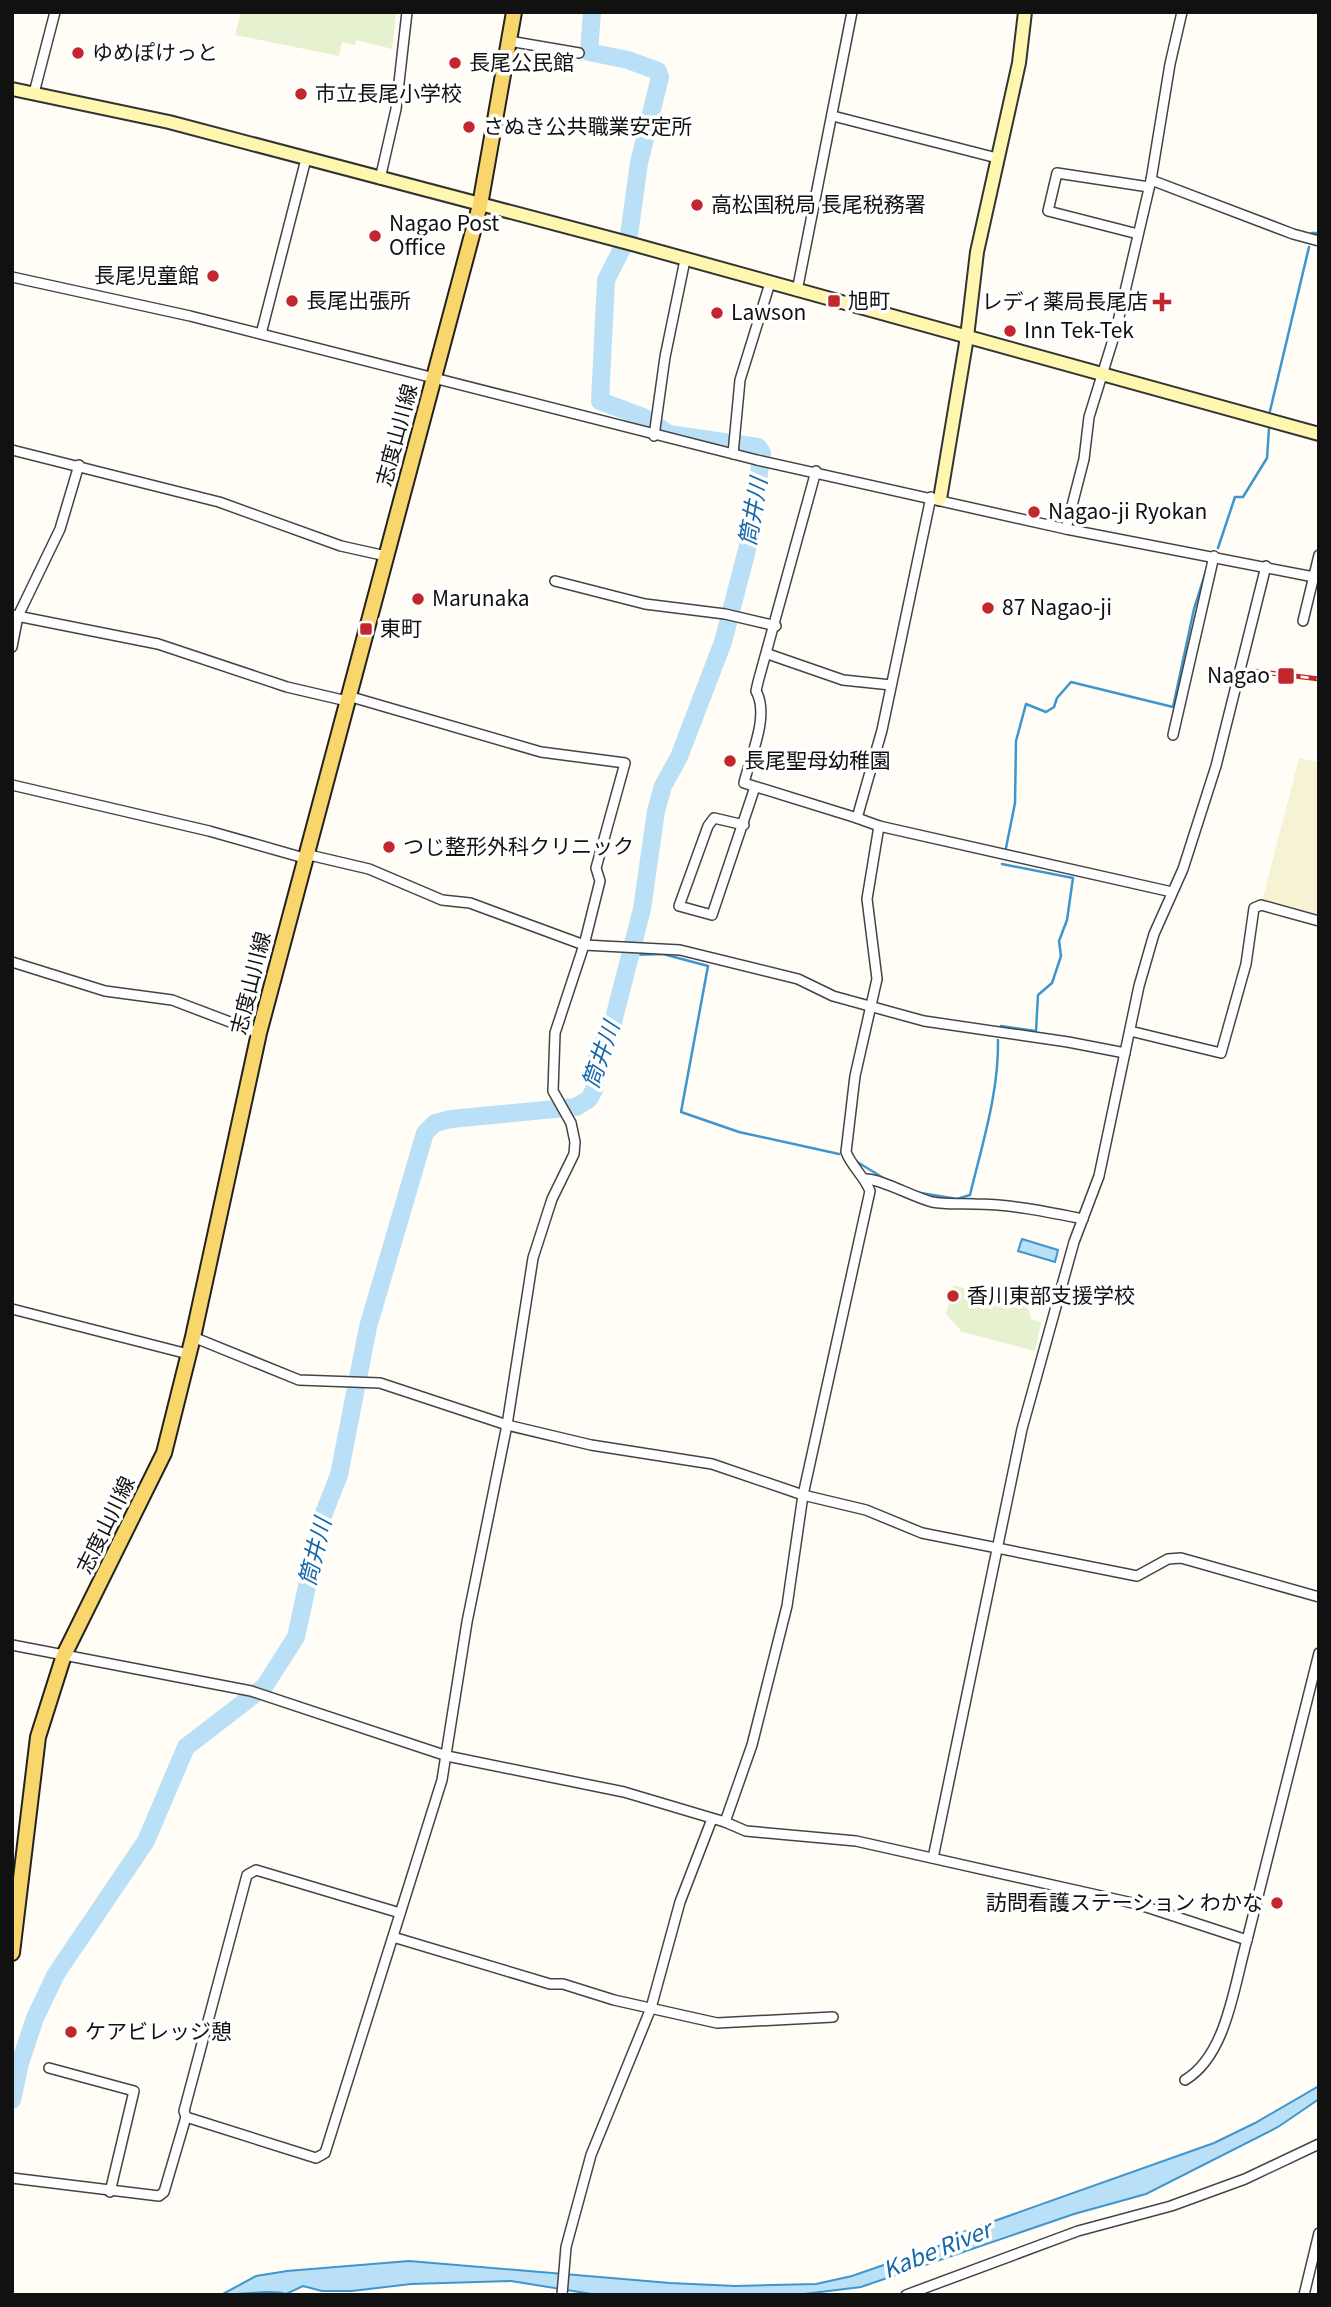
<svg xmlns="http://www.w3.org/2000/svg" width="1331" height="2307" viewBox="0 0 1331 2307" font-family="Georgia,'Noto Sans JP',serif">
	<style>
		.farmland { fill: #f6f3d4 }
		.pitch { fill: #e6f2cf }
		.water { fill: #b9e0f7; stroke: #3f96cf; stroke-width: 2 }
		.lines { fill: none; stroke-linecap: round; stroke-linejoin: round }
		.stream { stroke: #3f96cf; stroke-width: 2.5 }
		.river { stroke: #b9e0f7; stroke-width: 18 }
		.street-casing { stroke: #444; stroke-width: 12 }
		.secondary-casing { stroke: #333; stroke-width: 16 }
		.primary-casing { stroke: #222; stroke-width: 18 }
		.street { stroke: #fff; stroke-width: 9 }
		.secondary { stroke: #fff6b0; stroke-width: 12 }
		.primary { stroke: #f9d66b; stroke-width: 14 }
		.rail-casing { stroke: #c4262e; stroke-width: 5 }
		.rail { stroke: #fff; stroke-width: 2.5; stroke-dasharray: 8; stroke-linecap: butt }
		.poi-dot { fill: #c4262e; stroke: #fff; stroke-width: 2.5 }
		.labels { text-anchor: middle; stroke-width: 7; stroke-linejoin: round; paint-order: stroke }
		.poi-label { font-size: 21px; fill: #111; stroke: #fff; text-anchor: start }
		.street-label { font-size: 21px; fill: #111; stroke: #fff }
		.water-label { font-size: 23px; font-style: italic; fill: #1768a6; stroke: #fff }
	</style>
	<rect width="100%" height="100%" fill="#fffdf5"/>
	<!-- farmland -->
	<polygon class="farmland" points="1299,758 1319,762 1319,916 1262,902"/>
	<!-- pitch -->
	<g class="pitch">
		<polygon points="241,12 396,12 392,49 356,40 355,45 342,42 339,56 235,35"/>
		<polygon points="953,1285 1027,1305 1031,1319 1041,1322 1035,1351 962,1332 946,1314"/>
	</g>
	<!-- water -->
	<g class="water">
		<polygon points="1022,1239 1058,1250 1055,1262 1018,1251"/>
		<path d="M 1319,2086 L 1319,2099 L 1278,2127 L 1146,2194 L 1074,2214 L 861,2287 L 796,2295 L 598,2295 L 511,2281 L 411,2284 L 352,2291 L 322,2291 L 303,2286 L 286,2294 C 272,2289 240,2295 221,2295 L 256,2276 L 287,2271 L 409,2261 L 670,2283 L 735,2286 L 816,2284 L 852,2276 L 953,2241 L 952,2236 L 1214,2143 L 1255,2123 Z"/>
	</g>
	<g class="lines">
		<!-- stream -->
		<g class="stream">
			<polyline points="1312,233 1319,233"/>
			<polyline points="1270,411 1309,247"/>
			<polyline points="1218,548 1235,497 1243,497 1267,458 1269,429"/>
			<polyline points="1006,848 1015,803 1016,741 1026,704 1046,712 1054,707 1057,698 1071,682 1173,707 1194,609 1206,571"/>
			<polyline points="629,955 663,954 708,966 681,1112 739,1132 839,1154"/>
			<polyline points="1001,1026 1036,1031 1038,995 1052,983 1061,956 1059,941 1067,920 1073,878 1002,864"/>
			<polyline points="854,1160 890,1182"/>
			<path d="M 915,1192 L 957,1199 L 970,1195 C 982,1145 999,1092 998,1040"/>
		</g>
		<!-- river -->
		<polyline class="river" points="12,2100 20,2063 35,2018 56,1974 146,1841 186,1747 264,1687 296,1637 322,1518 339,1475 368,1327 425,1133 435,1123 451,1119 576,1107 589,1099 594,1090 597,1056 612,1026 642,909 656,811 663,786 679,757 723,642 748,546 762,453 758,447 669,434 643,417 600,401 606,280 629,235 639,163 660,77 658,71 628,60 589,52 592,12"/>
		<defs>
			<g id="street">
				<polyline points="509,41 579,53"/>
				<polyline points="34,93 55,12"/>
				<polyline points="833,116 997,158"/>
				<polyline points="380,179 396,109 407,12"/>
				<polyline points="1151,180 1293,234 1319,241"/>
				<polyline points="1138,234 1048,211 1057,173 1149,187"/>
				<polyline points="12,277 190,316 757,460 1066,529 1319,578"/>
				<polyline points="797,291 852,12"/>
				<polyline points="261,334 306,159"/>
				<polyline points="654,436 665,357 685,260"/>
				<polyline points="12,450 219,502 341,546 386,556"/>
				<polyline points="733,454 740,380 770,283"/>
				<path d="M 816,471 L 758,682 L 756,691 C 770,716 750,757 744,783 L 857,818"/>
				<polyline points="1066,529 1084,459 1089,417 1116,330 1151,180 1170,64 1182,12"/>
				<polyline points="555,581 645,604 725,614 776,626"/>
				<polyline points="12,615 158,644 287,687 347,701"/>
				<polyline points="1303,621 1319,555"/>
				<polyline points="12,647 18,616 60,529 79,465"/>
				<polyline points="768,654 843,680 891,685"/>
				<polyline points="1173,735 1214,556"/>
				<polyline points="12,785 209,831 304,858"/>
				<polyline points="744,825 714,818 708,826 679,906 712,915 755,787"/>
				<polyline points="879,826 1172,892"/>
				<polyline points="305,854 369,869 442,900 470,903 584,945 680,950 798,979 833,996 924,1021 1068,1042 1125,1053"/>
				<polyline points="12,962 105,991 172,1000 259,1033"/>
				<polyline points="1130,1031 1221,1053 1246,964 1254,908 1261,905 1319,921"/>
				<path d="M 866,1179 C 881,1179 913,1197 932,1202 C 949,1205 959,1203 975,1204 C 1010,1204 1048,1212 1083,1219"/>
				<polyline points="12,1309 188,1354"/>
				<polyline points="193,1337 299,1380 380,1383 507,1425 591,1445 712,1464 803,1495 866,1510 922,1533 1137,1576 1168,1559 1181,1558 1319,1597"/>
				<polyline points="12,1645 251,1691 447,1756 624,1792 725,1822 746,1831 856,1841 1137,1904 1247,1940 1319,1653"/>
				<path d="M 725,1822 L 752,1745 L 787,1606 L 803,1495 L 870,1191 C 864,1176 852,1167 846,1152 L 855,1076 L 877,979 L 867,899 L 879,826 L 857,818 L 882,730 L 931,497"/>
				<polyline points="933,1858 1022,1429 1074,1242 1099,1176 1139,986 1154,934 1183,869 1216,766 1266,566"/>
				<polyline points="393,1937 550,1984 563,1984 614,2000 717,2023 833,2017"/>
				<polyline points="49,2068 134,2091 110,2192"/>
				<path d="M 1185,2080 C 1227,2055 1234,1985 1247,1940"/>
				<polyline points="186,2117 184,2111 247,1875 256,1870 400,1913"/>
				<polyline points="12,2178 159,2196 164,2192 186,2117 316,2158 325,2153 442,1780 467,1622 507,1425 533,1258 552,1199 574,1154 575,1142 571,1123 553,1091 555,1033 584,945 600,881 596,868 625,763 541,752 348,696"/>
				<polyline points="562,2295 566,2247 591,2155 651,2008 680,1902 712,1819"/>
				<polyline points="906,2295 1078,2231 1171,2206 1245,2179 1319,2144"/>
				<polyline points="1304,2295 1319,2233"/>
			</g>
			<g id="secondary">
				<polyline points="12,89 169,122 632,244 1319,434"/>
				<polyline points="940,499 967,337 977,252 1019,63 1025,12"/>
			</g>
			<polyline id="primary" points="12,1953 38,1737 64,1655 164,1453 193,1337 259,1033 480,205 514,12"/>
		</defs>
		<!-- street casing -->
		<use href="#street" class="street-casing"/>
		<!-- secondary casing -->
		<use href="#secondary" class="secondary-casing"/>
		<!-- primary casing -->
		<use href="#primary" class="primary-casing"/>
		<!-- street -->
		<use href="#street" class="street"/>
		<!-- secondary -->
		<use href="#secondary" class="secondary"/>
		<!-- primary -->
		<use href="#primary" class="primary"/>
		<defs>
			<polyline id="rail" points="1253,671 1319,679"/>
		</defs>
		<!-- rail casing -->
		<use href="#rail" class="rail-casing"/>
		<!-- rail -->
		<use href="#rail" class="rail"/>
	</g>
	<!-- markers -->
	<g class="poi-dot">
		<circle cx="78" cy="53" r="7"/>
		<circle cx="455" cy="63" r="7"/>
		<circle cx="301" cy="94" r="7"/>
		<circle cx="469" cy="127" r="7"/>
		<circle cx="697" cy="205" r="7"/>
		<circle cx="375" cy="236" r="7"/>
		<circle cx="213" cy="276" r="7"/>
		<circle cx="292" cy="301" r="7"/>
		<rect x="827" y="294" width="14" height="14" rx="3.5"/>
		<path d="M1158.5 291.5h7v7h7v7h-7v7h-7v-7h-7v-7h7z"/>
		<circle cx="717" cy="313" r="7"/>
		<circle cx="1010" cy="331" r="7"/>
		<circle cx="1034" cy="512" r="7"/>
		<circle cx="418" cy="599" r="7"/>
		<circle cx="988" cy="608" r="7"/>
		<rect x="359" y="622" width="14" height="14" rx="3.5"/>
		<rect x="1277" y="667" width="18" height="18" rx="3.5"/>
		<circle cx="730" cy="761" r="7"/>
		<circle cx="389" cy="847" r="7"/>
		<circle cx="953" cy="1296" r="7"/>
		<circle cx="1277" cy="1903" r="7"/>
		<circle cx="71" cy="2032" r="7"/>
	</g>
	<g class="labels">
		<!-- poi labels -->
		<g class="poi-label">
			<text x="92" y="60">ゆめぽけっと</text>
			<text x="469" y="70">長尾公民館</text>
			<text x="315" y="101">市立長尾小学校</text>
			<text x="483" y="134">さぬき公共職業安定所</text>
			<text x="711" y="212">高松国税局 長尾税務署</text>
			<text x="389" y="231">Nagao Post<tspan x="389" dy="24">Office</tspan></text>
			<text x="199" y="283" text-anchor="end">長尾児童館</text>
			<text x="306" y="308">長尾出張所</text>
			<text x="848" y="308">旭町</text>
			<text x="1148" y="309" text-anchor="end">レディ薬局長尾店</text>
			<text x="731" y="320">Lawson</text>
			<text x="1024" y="338">Inn Tek-Tek</text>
			<text x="1048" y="519">Nagao-ji Ryokan</text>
			<text x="432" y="606">Marunaka</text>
			<text x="1002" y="615">87 Nagao-ji</text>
			<text x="380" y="636">東町</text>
			<text x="1270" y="683" text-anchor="end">Nagao</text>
			<text x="744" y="768">長尾聖母幼稚園</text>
			<text x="403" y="854">つじ整形外科クリニック</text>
			<text x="967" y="1303">香川東部支援学校</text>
			<text x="1263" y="1910" text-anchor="end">訪問看護ステーション わかな</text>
			<text x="85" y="2039">ケアビレッジ憩</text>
		</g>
		<!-- street labels -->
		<g class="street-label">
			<text transform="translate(397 435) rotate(-75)" y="7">志度山川線</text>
			<text transform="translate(251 983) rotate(-76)" y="7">志度山川線</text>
			<text transform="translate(106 1525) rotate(-64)" y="7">志度山川線</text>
		</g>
		<!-- water labels -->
		<g class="water-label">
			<text transform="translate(753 512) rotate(-80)" y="8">筒井川</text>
			<text transform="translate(601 1055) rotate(-71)" y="8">筒井川</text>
			<text transform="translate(315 1552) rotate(-76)" y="8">筒井川</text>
			<text transform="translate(937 2250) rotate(-22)" y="8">Kabe River</text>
		</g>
	</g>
	<!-- border -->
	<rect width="1331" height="2307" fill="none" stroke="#111111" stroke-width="28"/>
</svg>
